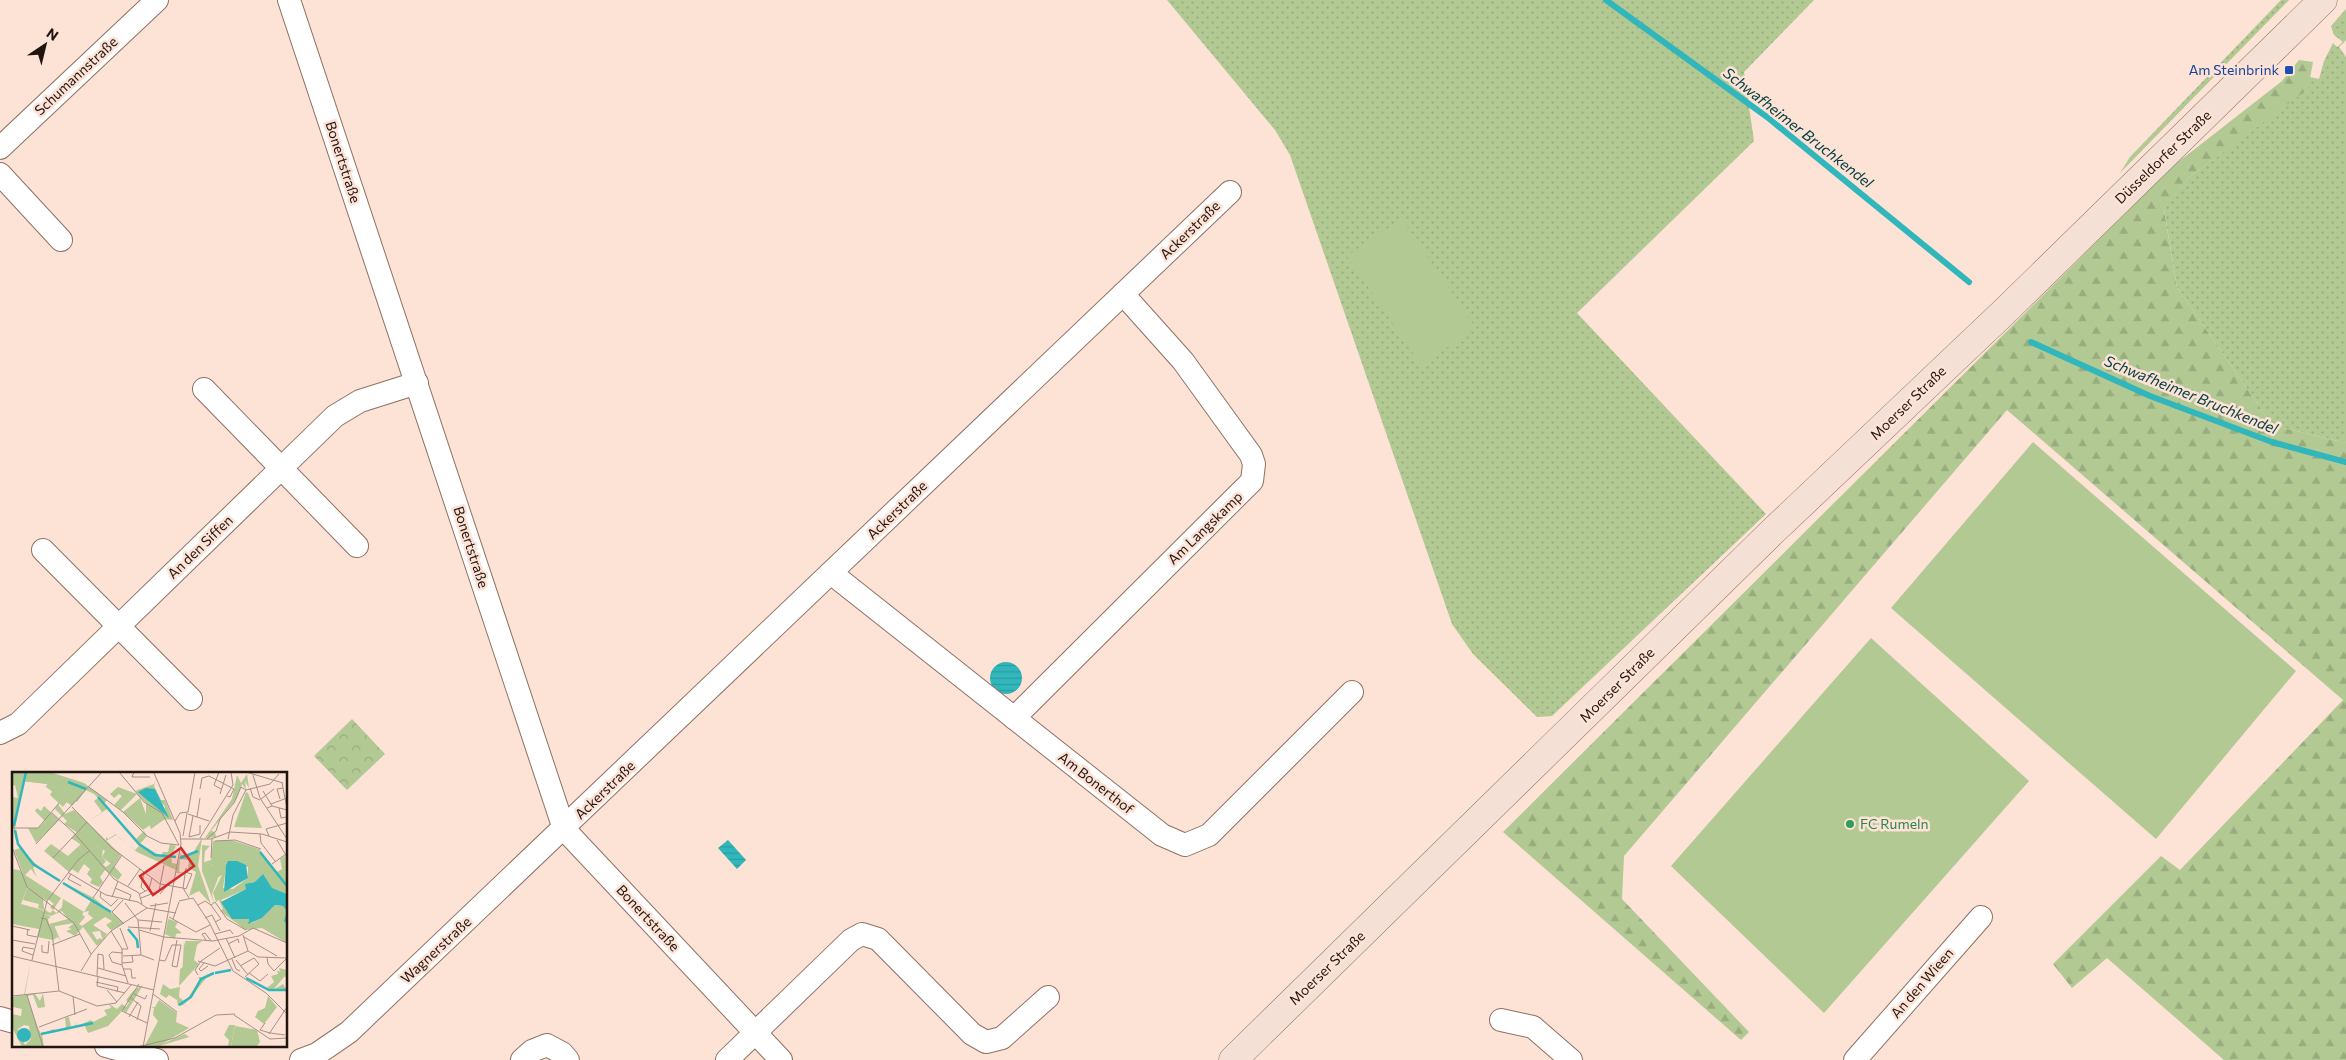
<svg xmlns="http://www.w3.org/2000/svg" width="2346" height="1060" viewBox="0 0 2346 1060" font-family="Commissioner,sans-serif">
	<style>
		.grass { fill: url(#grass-dots) }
		.forest { fill: url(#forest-firs) }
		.park { fill: url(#park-crowns) }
		.garden { fill: #b2c993 }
		.water { fill: url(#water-rules) }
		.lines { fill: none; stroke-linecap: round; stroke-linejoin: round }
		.stream { stroke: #31b7bb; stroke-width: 6 }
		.street-casing { stroke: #8e7163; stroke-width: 24 }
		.secondary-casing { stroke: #8e7163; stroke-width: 29 }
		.street { stroke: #fff; stroke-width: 22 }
		.secondary { stroke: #f4e0d5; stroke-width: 28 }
		.transit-dot { fill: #1a4fb4; stroke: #fde2d6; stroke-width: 2 }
		.leisure-dot { fill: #2e9e5b; stroke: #fde2d6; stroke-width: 2 }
		.labels { text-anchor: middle; stroke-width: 5; stroke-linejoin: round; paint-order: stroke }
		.transit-label { font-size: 14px; fill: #164399; stroke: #fde2d6; text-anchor: end }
		.street-label { font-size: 14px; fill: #211510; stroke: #fde2d6 }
		.leisure-label { font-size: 14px; fill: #27864d; stroke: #fde2d6; text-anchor: start }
		.water-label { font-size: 15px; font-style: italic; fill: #044142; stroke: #fde2d6 }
		.inset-river { fill: none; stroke: #31b7bb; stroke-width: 2.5 }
		.inset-road { fill: none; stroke: #a59087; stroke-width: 1 }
		.view { fill: #d62828; fill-opacity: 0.15; stroke: #d62828; stroke-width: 2.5 }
		.inset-edge { fill: none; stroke: #211510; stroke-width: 2.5 }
	</style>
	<defs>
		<pattern id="grass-dots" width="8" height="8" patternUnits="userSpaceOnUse" patternTransform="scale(1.25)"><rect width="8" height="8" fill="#b2c993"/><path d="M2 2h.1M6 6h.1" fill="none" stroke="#99ac7e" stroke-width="1.8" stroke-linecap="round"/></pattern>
		<pattern id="forest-firs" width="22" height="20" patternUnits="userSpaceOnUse" patternTransform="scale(1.25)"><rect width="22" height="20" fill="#b2c993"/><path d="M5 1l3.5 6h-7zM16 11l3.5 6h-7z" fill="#99ac7e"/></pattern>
		<pattern id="park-crowns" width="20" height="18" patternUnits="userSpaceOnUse" patternTransform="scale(1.25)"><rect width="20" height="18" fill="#b2c993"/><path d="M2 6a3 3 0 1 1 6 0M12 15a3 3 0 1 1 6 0" fill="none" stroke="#99ac7e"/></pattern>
		<pattern id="water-rules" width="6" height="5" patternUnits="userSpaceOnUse" patternTransform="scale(1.25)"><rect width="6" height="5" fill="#31b7bb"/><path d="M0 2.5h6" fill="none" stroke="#2b9ca0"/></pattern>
	</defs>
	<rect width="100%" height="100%" fill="#fde2d6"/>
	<!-- grass -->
	<g class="grass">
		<polygon points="1167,0 1814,0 1744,72 1754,141 1577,313 1766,514 1552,716 1537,717 1473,654 1452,624 1290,155 1275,130"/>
		<polygon points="2281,0 2289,0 2120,173 2130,157"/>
		<polygon points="2346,9 2346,40 2339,47 2346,57 2346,443 2272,425 2177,287 2164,209 2187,179 2307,89 2310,77 2319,79 2324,61 2333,43 2337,47 2343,42 2334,35 2331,26"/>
	</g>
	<!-- forest -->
	<polygon class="forest" points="2299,60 2313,62 2308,89 2187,179 2164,210 2177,287 2272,425 2346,443 2346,1060 2224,1060 2107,958 2072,988 2053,964 2161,856 2180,870 2343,700 2007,410 1624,856 1622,899 1749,1032 1741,1040 1503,832 2173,166 2282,81"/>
	<!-- park -->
	<polygon class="park" points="352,719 385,754 347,790 314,756"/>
	<!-- garden -->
	<g class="garden">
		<polygon points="1402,219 1476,328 1421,365 1347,256"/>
		<polygon points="2033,442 2296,671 2156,839 1891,608"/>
		<polygon points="1871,638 2029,781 1824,1013 1671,866"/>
	</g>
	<!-- water -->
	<g class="water">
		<circle cx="1006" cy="678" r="16"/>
		<polygon points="728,840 746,860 737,869 718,848"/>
	</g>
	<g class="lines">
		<!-- stream -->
		<g class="stream">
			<polyline points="1606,0 1767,117 1969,282"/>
			<polyline points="2031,342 2150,396 2272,442 2346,462"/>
		</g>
		<defs>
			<g id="street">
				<polyline points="289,0 564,829 781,1060"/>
				<polyline points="0,148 157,0"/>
				<polyline points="0,174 61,240"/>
				<polyline points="204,389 357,546"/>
				<polyline points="43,550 191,699"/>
				<polyline points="831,573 1162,835 1185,845 1209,835 1352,692"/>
				<polyline points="1014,718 1252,481 1254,464 1251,455 1183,361 1123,294"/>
				<polyline points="0,733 18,724 335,416 360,401 417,383"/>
				<polyline points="0,1018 14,1022"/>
				<polyline points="1501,1020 1533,1027 1571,1060"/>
				<polyline points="106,1046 157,1060"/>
				<polyline points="301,1060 317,1054 349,1032 1230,192"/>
				<polyline points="522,1060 532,1051 547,1045 562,1053 568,1060"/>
				<polyline points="727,1060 851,940 862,934 878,939 972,1034 986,1042 1002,1038 1048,997"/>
				<polyline points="1855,1060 1981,917"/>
			</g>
			<polyline id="secondary" points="1233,1060 1771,533 2003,313 2323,0"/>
		</defs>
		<!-- street casing -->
		<use href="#street" class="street-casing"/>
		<!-- secondary casing -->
		<use href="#secondary" class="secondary-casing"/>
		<!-- street -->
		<use href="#street" class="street"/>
		<!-- secondary -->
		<use href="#secondary" class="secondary"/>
	</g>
	<!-- markers -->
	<rect class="transit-dot" x="2284" y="65" width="10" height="10" rx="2.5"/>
	<circle class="leisure-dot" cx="1850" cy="824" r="5"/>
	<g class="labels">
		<!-- transit labels -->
		<g class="transit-label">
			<text x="2279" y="75">Am Steinbrink</text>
		</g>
		<!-- street labels -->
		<g class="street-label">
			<text transform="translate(76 76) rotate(-43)" y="5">Schumannstraße</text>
			<text transform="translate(2163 157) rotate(-44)" y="5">Düsseldorfer Straße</text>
			<text transform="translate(343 162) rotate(72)" y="5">Bonertstraße</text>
			<text transform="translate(1190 230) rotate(-44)" y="5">Ackerstraße</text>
			<text transform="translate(1908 403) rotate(-44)" y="5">Moerser Straße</text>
			<text transform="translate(897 510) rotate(-44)" y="5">Ackerstraße</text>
			<text transform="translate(1205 528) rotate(-44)" y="5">Am Langskamp</text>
			<text transform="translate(200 547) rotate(-44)" y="5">An den Siffen</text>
			<text transform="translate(471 547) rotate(72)" y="5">Bonertstraße</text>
			<text transform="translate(1617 685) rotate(-45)" y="5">Moerser Straße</text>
			<text transform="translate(1096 783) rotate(38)" y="5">Am Bonerthof</text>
			<text transform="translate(605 790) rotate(-44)" y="5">Ackerstraße</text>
			<text transform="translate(648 918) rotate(47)" y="5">Bonertstraße</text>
			<text transform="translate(436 950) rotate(-43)" y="5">Wagnerstraße</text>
			<text transform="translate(1327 968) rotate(-44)" y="5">Moerser Straße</text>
			<text transform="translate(1922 983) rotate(-49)" y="5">An den Wieen</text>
		</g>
		<!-- leisure labels -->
		<g class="leisure-label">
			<text x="1860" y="829">FC Rumeln</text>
		</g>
		<!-- water labels -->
		<g class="water-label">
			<text transform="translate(1798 128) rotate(38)" y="5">Schwafheimer Bruchkendel</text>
			<text transform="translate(2191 395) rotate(22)" y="5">Schwafheimer Bruchkendel</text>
		</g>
	</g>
	<!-- overview -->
	<g transform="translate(12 772)">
		<rect width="275" height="275" fill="#fde2d6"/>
		<path d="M 0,0 L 38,0 L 72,11 L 95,28 L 92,32 L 123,68 L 132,59 L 135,64 L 128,72 L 149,84 L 151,80 L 156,80 L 158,72 L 164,74 L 159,84 L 160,91 L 165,92 L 164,98 L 125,80 L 104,63 L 94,69 L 94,65 L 96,67 L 104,62 L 95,49 L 106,65 L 123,78 L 128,73 L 95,37 L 76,50 L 90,40 L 82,29 L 86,26 L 82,22 L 74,18 L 65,30 L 57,27 L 51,35 L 38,23 L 41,18 L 34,15 L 36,12 L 11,9 L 3,56 L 26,56 L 33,49 L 23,39 L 25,36 L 29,39 L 32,34 L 47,48 L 24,71 L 16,56 L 3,56 L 5,68 L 11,79 L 33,101 L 82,126 L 112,151 L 99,158 L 94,153 L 100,149 L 93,145 L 81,153 L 95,162 L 91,168 L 88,159 L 80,160 L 85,168 L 88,166 L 91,168 L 85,174 L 71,155 L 63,164 L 54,159 L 60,157 L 56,156 L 62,151 L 38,155 L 37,152 L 56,147 L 50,139 L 39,144 L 31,142 L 32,138 L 26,136 L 27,132 L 11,128 L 15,116 L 31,126 L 32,137 L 38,141 L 41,138 L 38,135 L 42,132 L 36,127 L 16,115 L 2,78 L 8,76 L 3,66 L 2,56 L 0,56 L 0,29 L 1,25 L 6,26 ZM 23,94 L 80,127 L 72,140 L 77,139 L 76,142 L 81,146 L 70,154 L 67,152 L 73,145 L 70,142 L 72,140 L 51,127 L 50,135 L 44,141 L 41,138 L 49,126 L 13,103 L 19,97 L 25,105 L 21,96 ZM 235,2 L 237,16 L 233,9 L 234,17 L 230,12 L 225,26 L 199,59 L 203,60 L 204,65 L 193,66 L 220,27 L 225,3 L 229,11 ZM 106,15 L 125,22 L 109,38 L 102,33 L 110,24 L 107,22 L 102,26 L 98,22 ZM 128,26 L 138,53 L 131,58 L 111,40 ZM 46,32 L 53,42 L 62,38 L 75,50 L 72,65 L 52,52 L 55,49 L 43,37 ZM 70,71 L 78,79 L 86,74 L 91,76 L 90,85 L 94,89 L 91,93 L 94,95 L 99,91 L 102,94 L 110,103 L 106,108 L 93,98 L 88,105 L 91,110 L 87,115 L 78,111 L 80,107 L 75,102 L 78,97 L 72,92 L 66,101 L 60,97 L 57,100 L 32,79 L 39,72 L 56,84 ZM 173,169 L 190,169 L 185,173 L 182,188 L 187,192 L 167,214 L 168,197 L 176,192 ZM 19,188 L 13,222 L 23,222 L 28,229 L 31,221 L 33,235 L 26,236 L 21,223 L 15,224 L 26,256 L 29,262 L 42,257 L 43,258 L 30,262 L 32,275 L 10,275 L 0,255 L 0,242 L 9,244 L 10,237 L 1,235 L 0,240 L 0,225 L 12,223 ZM 12,253 L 17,254 L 19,267 L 13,273 L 6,257 ZM 186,205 L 194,206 L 177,228 L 171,233 L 166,234 L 165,228 L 157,223 L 154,226 L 148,222 L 151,212 L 158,217 L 168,215 L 167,225 L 173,230 L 188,208 ZM 131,213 L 114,241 L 111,238 L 96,254 L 76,261 L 72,252 L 65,254 L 49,258 L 54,255 L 53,246 L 57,245 L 59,255 L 64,254 L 63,250 L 65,254 L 79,248 L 81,250 L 95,243 L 92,238 L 99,236 L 97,232 L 105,237 L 110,232 L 114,235 L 117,231 L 114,228 L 122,218 ZM 147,228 L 165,241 L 164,250 L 177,256 L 150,272 L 173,262 L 177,265 L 144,275 L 132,275 L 146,249 L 141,243 L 142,236 L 139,235 L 143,235 Z" fill="#b2c993" fill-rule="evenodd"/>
		<path d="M 144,7 L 142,14 L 149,28 L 153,28 L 161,48 L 153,47 L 139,57 L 134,45 L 134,31 L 123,19 L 142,12 ZM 143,17 L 147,29 L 153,34 L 152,40 L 128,22 ZM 75,50 L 109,83 L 102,94 L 90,85 L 93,79 L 86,74 L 69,85 L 67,82 L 74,76 L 59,66 L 66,59 L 72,65 L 67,58 ZM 190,66 L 186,94 L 199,132 L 187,119 L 177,124 L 184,100 L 176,96 L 177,88 L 168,87 L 167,100 L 171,101 L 164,101 L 168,82 L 173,84 L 181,81 ZM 190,73 L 198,74 L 193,79 L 192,90 L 201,93 L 206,106 L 200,122 L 202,131 L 190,99 ZM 0,97 L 7,98 L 13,103 L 16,115 L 36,126 L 35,129 L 15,116 L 9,132 L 31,138 L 32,142 L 39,145 L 36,147 L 38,155 L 42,153 L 49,170 L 46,165 L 41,168 L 25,165 L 27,157 L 0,152 ZM 172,170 L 177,183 L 175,202 L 170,205 ZM 267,196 L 275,198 L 275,209 L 273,204 L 261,218 L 271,212 L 275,218 L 265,219 L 255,216 L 262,210 L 259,204 L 266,202 L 265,198 L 268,200 ZM 256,224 L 265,235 L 252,252 L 243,245 L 246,239 L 253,236 ZM 217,253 L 223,253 L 219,275 L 216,275 L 217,268 L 212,263 Z" fill="#b2c993" fill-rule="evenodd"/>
		<path d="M 234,20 L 236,21 L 250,56 L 222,55 ZM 156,147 L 166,150 L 163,155 L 170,161 L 164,162 L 163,167 L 153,162 ZM 223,254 L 245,258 L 248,270 L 244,275 L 219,275 Z" fill="#b2c993"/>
		<path d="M 0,0 L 37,0 L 75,14 L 60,34 L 34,15 L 35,12 L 10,9 L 10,14 L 0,13 ZM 219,68 L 247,77 L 265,100 L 270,97 L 268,87 L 274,83 L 275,122 L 240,110 L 234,117 L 209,128 L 221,144 L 237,147 L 236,150 L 239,151 L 250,146 L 263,133 L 271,134 L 275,139 L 275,171 L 250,156 L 234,158 L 208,139 L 211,137 L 207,128 L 204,130 L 201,121 L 210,103 L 205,106 L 201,93 L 192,90 L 199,88 L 201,69 ZM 215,90 L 236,95 L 236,106 L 221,117 L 211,116 Z" fill="#b2c993" fill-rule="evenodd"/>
		<path d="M 134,16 L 143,17 L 157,46 L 128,22 L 126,20 ZM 225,89 L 234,93 L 236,106 L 212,120 L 214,93 L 216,89 ZM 251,102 L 260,116 L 275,122 L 275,152 L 272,149 L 275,139 L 271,134 L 263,133 L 250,146 L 236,152 L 237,147 L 220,147 L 209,130 L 234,117 L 233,112 L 243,110 ZM5 263a7 7 0 1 1 14 0a7 7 0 1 1-14 0Z" fill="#31b7bb"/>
		<path class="inset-river" d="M 56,10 L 74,17M 86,25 L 127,72 L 143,83 L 164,85M 2,54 L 14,0M 3,58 L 6,72 L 21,92 L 48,109M 248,80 L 275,114M 168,86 L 186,79M 51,111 L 99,140M 116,157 L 125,168 L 126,176M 203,201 L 219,198M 234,206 L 257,218 L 275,218M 167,233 L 179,225 L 189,207 L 202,201M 29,262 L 81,251"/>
		<path class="inset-road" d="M 122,0 L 120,5 L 138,5M 207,0 L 202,13 L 209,17M 234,0 L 271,11M 241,3 L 248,26 L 275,67M 197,4 L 222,17 L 218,25 L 215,24M 270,11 L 275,36M 77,15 L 111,40 L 135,64 L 149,71 L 167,73 L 150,41 L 132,30 L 107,0M 229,15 L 234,18 L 258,12 L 267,2M 238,16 L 241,25 L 248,28M 188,17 L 190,6 L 197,4M 251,19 L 260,34M 208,22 L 214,3M 249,27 L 262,17M 268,27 L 265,17 L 271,16M 259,32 L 275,26M 60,35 L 100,76 L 148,112 L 171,116 L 177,126M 255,36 L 260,34 L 275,38M 267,36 L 269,46 L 275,45M 40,41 L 63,62 L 102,107 L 127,121 L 130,132M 176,42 L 197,49M 181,44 L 177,65 L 188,62 L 188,53M 185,45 L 188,26M 163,49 L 168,41 L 176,40 L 183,0M 0,56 L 26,56 L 47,31M 248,62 L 249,71 L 263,89M 171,64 L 175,41M 257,64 L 254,57 L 275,51M 188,66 L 221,13 L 219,0M 168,67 L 199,67 L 218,60 L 250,62 L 275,70M 195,67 L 204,59 L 208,47 L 222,31 L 229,15M 216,67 L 221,43 L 234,18M 265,68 L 275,85M 203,69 L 223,68 L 249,77M 24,72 L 90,0M 0,75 L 15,115 L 62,151 L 79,182M 41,86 L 75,50M 199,86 L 200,67M 260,92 L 274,82M 132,100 L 129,115 L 133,119M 173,100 L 180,102 L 174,117 L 171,116 L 174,96M 57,101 L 94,123 L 126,130 L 135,136M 59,102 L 56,107 L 69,114M 116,114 L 128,97M 103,116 L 119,123 L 117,129M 89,120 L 88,125 L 99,134 L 106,127M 128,122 L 137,117 L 140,106M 148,122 L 159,109M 100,125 L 106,109M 81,126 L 110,83M 129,126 L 147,119 L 152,93M 111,128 L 100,140 L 112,152M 167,129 L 181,126 L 197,150 L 221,199 L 254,221 L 275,242M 113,131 L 126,148 L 129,183M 186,133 L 193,129 L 199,133 L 209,147 L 203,150M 199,133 L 203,130 L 215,147 L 234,158M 138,134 L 156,131M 157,145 L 184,160 L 198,153M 29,146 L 34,147 L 40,161 L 47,219M 193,146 L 200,143 L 208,159M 161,147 L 167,130M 126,148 L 150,150M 0,154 L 18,158M 116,155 L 148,157M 108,156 L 116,177 L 110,177M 16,157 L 15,163 L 25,165M 127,158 L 152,165M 99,159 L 110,177 L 110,193 L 116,211M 138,159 L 144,131M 203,162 L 218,158 L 221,162M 231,163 L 236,179M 152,165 L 201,169 L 227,164 L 241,156 L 275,171M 232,165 L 265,184M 214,166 L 223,186M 0,168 L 23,172M 194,168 L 190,162 L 193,161 L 199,169M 216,172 L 226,167 L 227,171M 30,173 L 30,180 L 36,181 L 37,169M 40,173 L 68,162M 236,179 L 246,185 L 275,186M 21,183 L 10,179 L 11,175 L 22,177M 0,184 L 142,218M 111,184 L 129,183 L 142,188M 255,185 L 256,192 L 262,199 L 275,186M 220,187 L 224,197 L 228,199M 20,188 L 35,129 L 66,88 L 77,79M 147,188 L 153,189 L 160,173 L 169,173 L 165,195 L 160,194M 224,188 L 236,203M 186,189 L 203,194 L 236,179M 110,191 L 121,190 L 120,183M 192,191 L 187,197 L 189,199 L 196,194M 110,193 L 100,190 L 97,183 L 100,180 L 111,181M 160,194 L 165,168M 228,194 L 242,186M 86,196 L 114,204M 111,197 L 119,197 L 120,206 L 124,206M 69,199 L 80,181 L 99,159 L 135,136 L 164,141M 237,201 L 248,209 L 256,202M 186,203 L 183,198 L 189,189 L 208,176M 85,204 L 86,182 L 91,183 L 92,197M 86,205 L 85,214 L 113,221M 233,205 L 247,192 L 242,186M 84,210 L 106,215 L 105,220M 127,212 L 110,239 L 135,251M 95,218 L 105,230M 122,222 L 133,227 L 135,223M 141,222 L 165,240M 15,223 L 31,275M 0,224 L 47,219 L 85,234 L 104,231 L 119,213M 61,224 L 63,243M 119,226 L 129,234 L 125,248M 222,243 L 258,267 L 275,266M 117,245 L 126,230M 253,251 L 248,258 L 258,261M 27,255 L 75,237M 258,261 L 273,263M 257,262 L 275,235M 125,275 L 163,266 L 204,243 L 223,242M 131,275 L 169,72 L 168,61 L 142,1"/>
		<path class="view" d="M 169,76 L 182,94 L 141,123 L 128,104 Z"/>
		<rect width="275" height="275" class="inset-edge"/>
	</g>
	<!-- north arrow -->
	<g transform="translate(45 45) rotate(35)" stroke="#fde2d6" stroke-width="4" paint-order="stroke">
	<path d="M0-4L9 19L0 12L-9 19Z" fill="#211510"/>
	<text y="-8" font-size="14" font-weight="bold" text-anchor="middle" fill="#211510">N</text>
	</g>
</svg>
